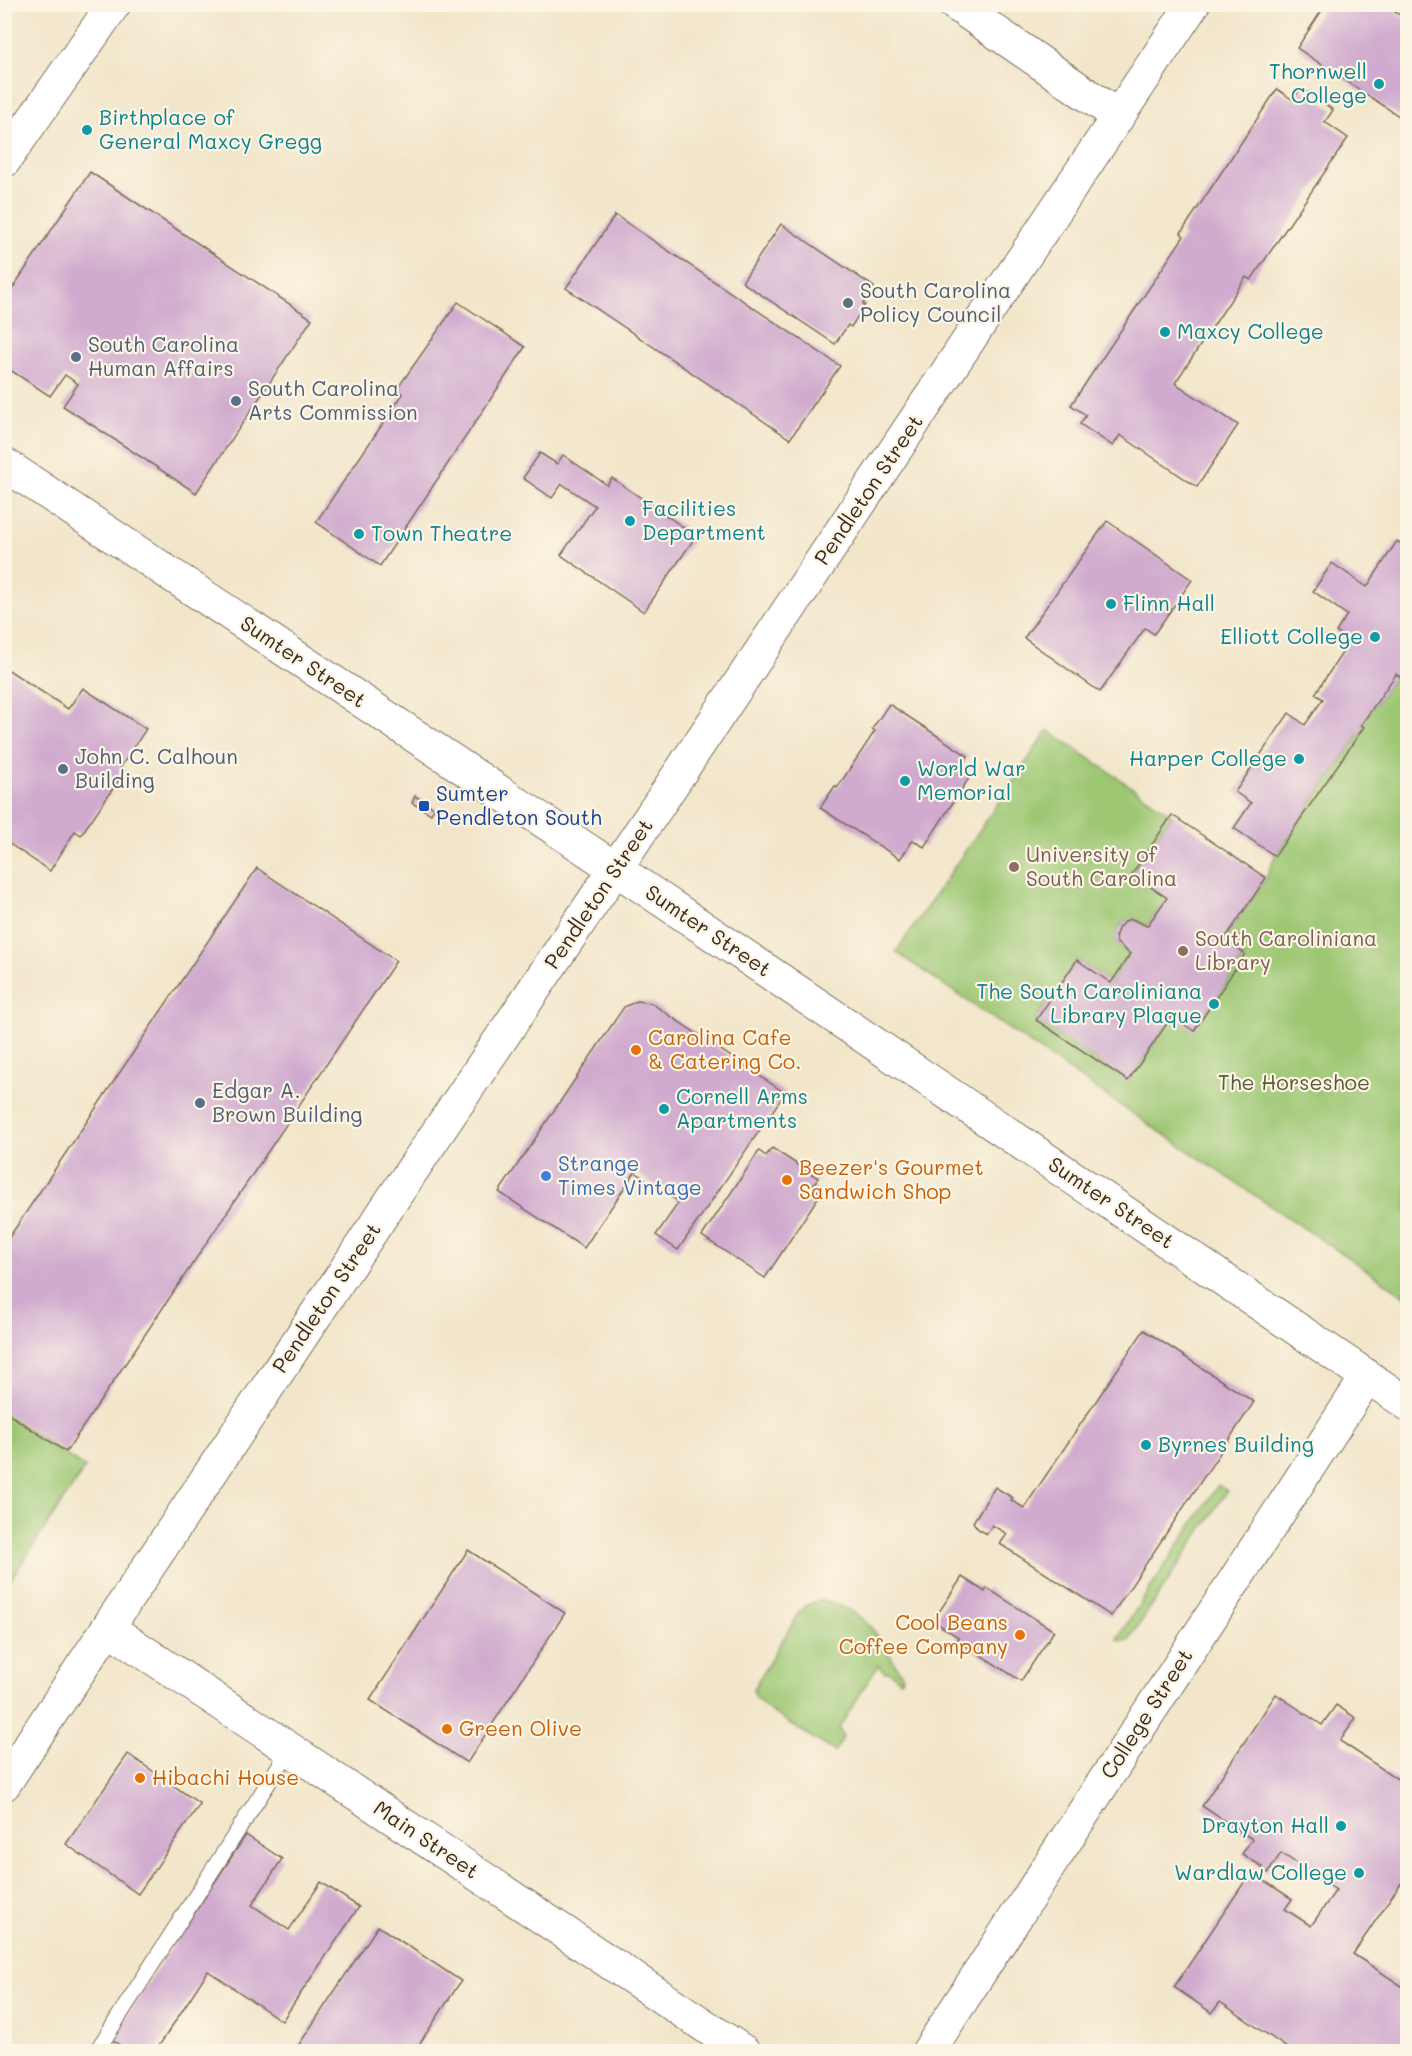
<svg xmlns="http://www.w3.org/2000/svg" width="1412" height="2056" viewBox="0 0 1412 2056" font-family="Mali,sans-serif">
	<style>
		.green { fill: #9dc773; stroke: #6c7848; stroke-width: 1.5 }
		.building { fill: #d0abcf }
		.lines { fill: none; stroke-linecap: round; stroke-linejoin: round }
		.service-casing { stroke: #7b6c5a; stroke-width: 17 }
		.tertiary-casing { stroke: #7b6c5a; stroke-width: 35 }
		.service { stroke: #fff; stroke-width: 15 }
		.tertiary { stroke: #fff; stroke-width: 33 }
		.culture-dot { fill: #0f9aa8; stroke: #fcf5e5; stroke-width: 2 }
		.service-dot { fill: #5c6f8a; stroke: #fcf5e5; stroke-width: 2 }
		.transit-dot { fill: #1a4fb4; stroke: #fcf5e5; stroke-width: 2 }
		.education-dot { fill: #8d6e63; stroke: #fcf5e5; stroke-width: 2 }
		.food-dot { fill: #e8710a; stroke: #fcf5e5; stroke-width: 2 }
		.shop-dot { fill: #3f7fe0; stroke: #fcf5e5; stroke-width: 2 }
		.labels { text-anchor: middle; stroke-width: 4.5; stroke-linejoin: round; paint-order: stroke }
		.culture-label { font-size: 21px; fill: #0d838f; stroke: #fcf5e5; text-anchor: start }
		.service-label { font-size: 21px; fill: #4e5e75; stroke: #fcf5e5; text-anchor: start }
		.street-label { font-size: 21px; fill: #3b2a1e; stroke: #fcf5e5 }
		.transit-label { font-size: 21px; fill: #164399; stroke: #fcf5e5; text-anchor: start }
		.education-label { font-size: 21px; fill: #785e54; stroke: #fcf5e5; text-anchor: start }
		.food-label { font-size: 21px; fill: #c56008; stroke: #fcf5e5; text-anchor: start }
		.park-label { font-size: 21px; fill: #585938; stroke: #fcf5e5 }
		.shop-label { font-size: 21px; fill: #366cbe; stroke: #fcf5e5; text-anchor: start }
	</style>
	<rect width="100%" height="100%" fill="#fcf5e5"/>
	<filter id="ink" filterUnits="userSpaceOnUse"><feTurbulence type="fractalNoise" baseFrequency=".0167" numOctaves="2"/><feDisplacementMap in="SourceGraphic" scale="12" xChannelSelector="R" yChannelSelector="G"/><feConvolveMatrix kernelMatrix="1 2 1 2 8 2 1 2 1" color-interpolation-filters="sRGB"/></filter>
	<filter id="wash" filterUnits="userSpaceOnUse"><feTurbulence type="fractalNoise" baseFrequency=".008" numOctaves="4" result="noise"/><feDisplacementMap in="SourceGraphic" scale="24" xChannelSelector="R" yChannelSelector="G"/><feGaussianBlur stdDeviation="1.35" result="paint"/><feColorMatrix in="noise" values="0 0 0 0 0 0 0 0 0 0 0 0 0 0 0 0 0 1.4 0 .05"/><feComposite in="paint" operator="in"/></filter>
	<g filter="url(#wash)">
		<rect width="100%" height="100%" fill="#f2e6ca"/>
		<!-- green -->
		<g class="green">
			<path d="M 1407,665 L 1407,1297 L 1114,1101 L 896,952 L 1048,730 L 1172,815 L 1132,873 L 1167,898 L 1147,926 C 1143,924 1138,920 1133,920 C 1121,918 1112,935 1118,945 C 1121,949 1126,952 1130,954 L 1111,983 L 1077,960 L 1036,1019 L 1128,1081 L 1172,1016 L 1194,1030 L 1245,955 L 1224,940 L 1266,878 L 1275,856 L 1364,727 L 1361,725 L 1396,674 L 1400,676 Z"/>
			<polygon points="5,1414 85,1468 5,1588"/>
			<polygon points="1218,1485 1227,1491 1129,1640 1122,1641 1117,1639"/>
			<path d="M 820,1600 C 868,1609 880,1639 903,1677 L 900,1680 L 890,1672 L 884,1672 L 878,1665 L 839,1728 L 843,1737 L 835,1752 L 770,1711 C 763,1705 755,1698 753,1689 L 799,1613 L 805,1606 Z"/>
		</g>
		<g id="blocks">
			<!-- building -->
			<g class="building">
				<polygon points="1326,4 1400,4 1395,12 1408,20 1408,122 1297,48"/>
				<polygon points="1301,88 1333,110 1325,122 1348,138 1251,280 1246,277 1175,383 1238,425 1197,487 1120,435 1113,446 1080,424 1086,415 1071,405 1184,236 1181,233 1277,89 1293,100"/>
				<polygon points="90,172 312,319 196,493 63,406 78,384 65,375 50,396 4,366 4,301"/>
				<polygon points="615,215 840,366 790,439 566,288"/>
				<polygon points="781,224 874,287 863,304 865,305 851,327 848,325 835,344 742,282"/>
				<polygon points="458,302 525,347 380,566 316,522 403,394 397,389"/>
				<polygon points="540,453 557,464 563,455 607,485 612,478 696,536 644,612 561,555 595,506 562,484 552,498 523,478"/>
				<polygon points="1107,521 1192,580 1154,634 1145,628 1100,692 1024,638"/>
				<polygon points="1397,541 1408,548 1408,665 1400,677 1396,674 1361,725 1364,727 1275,856 1234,828 1251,803 1235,792 1289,713 1305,725 1323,699 1315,694 1350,641 1336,632 1347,615 1313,591 1332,563 1367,587"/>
				<polygon points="4,667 68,709 83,688 146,729 120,768 125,771 81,835 75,831 50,871 4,840"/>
				<polygon points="889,704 968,756 960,768 971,775 924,847 913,840 900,859 820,808 835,786 837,788 875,731 872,729"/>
				<polygon points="415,796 434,808 431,814 412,803"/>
				<polygon points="1172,815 1266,878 1224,940 1245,954 1194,1031 1172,1016 1128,1081 1036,1020 1077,960 1111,983 1130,954 1117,943 1115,937 1119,927 1127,920 1132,919 1147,926 1167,898 1132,874"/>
				<polygon points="257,868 396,961 66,1452 4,1411 4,1245"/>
				<polygon points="637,1001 651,1003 785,1093 678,1250 656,1235 679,1202 635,1172 584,1248 499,1192 624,1007"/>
				<polygon points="772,1148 818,1178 812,1187 821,1193 765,1278 702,1236 759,1151 766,1156"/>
				<polygon points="1144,1330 1254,1402 1111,1616 1000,1544 1007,1534 992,1525 987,1534 978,1529 973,1522 995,1487 1013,1498 1011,1500 1024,1508"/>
				<polygon points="468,1550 565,1613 467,1763 370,1700"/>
				<polygon points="962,1577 985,1592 987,1588 1054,1631 1021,1681 957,1640 958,1637 933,1621"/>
				<polygon points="1276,1694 1322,1725 1336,1705 1356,1718 1340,1741 1408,1786 1408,1883 1405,1886 1401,1883 1353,1954 1408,1990 1408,2052 1293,2052 1220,2002 1212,2013 1174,1987 1251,1872 1292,1899 1285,1909 1311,1926 1336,1890 1281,1853 1268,1873 1262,1869 1263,1867 1242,1854 1252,1839 1202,1806"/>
				<polygon points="128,1754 200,1804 138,1894 66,1844"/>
				<polygon points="246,1835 282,1859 252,1905 289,1930 321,1882 359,1907 282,2021 208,1971 155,2052 130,2052 111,2039"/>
				<polygon points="378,1926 461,1981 414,2052 294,2052"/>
			</g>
		</g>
	</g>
	<g filter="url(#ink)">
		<use href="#blocks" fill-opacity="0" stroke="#7b6c5a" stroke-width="1.5"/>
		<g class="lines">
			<defs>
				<polyline id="service" points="96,2052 290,1749"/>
				<g id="tertiary">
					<polyline points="955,4 1118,116"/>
					<polyline points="4,161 114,4"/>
					<polyline points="4,464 616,869 1408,1404"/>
					<polyline points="108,1628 744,2052"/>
					<polyline points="4,1784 388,1206 655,810 1193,4"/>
					<polyline points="928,2052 1367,1377"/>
				</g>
			</defs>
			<!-- service casing -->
			<use href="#service" class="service-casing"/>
			<!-- tertiary casing -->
			<use href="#tertiary" class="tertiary-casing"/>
			<!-- service -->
			<use href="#service" class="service"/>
			<!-- tertiary -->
			<use href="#tertiary" class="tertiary"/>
		</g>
	</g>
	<!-- markers -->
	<g class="culture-dot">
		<circle cx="1379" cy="84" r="6"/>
		<circle cx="87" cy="130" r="6"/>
		<circle cx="1165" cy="332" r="6"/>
		<circle cx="630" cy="521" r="6"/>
		<circle cx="359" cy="534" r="6"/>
		<circle cx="1111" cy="604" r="6"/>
		<circle cx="1375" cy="637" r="6"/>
		<circle cx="1299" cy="759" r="6"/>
		<circle cx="905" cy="781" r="6"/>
		<circle cx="1214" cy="1004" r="6"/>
		<circle cx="664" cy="1109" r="6"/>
		<circle cx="1146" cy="1445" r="6"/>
		<circle cx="1341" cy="1826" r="6"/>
		<circle cx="1359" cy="1873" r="6"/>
	</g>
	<g class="service-dot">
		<circle cx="848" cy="303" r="6"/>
		<circle cx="76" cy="357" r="6"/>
		<circle cx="236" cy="401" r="6"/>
		<circle cx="63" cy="769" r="6"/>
		<circle cx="200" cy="1103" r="6"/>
	</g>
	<rect class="transit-dot" x="418" y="800" width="12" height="12" rx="3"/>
	<g class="education-dot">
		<circle cx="1014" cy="867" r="6"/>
		<circle cx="1183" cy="951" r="6"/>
	</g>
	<g class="food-dot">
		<circle cx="636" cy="1050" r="6"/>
		<circle cx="787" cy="1180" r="6"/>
		<circle cx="1020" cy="1635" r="6"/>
		<circle cx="447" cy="1729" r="6"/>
		<circle cx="140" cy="1778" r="6"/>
	</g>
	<circle class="shop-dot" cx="546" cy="1176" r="6"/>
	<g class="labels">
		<!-- culture labels -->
		<g class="culture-label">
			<text x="1367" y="79" text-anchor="end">Thornwell<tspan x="1367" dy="24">College</tspan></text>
			<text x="99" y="125">Birthplace of<tspan x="99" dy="24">General Maxcy Gregg</tspan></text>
			<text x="1177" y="339">Maxcy College</text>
			<text x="642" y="516">Facilities<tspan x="642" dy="24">Department</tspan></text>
			<text x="371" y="541">Town Theatre</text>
			<text x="1123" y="611">Flinn Hall</text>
			<text x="1363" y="644" text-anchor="end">Elliott College</text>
			<text x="1287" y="766" text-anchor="end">Harper College</text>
			<text x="917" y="776">World War<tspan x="917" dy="24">Memorial</tspan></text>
			<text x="1202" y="999" text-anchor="end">The South Caroliniana<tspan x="1202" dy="24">Library Plaque</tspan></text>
			<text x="676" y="1104">Cornell Arms<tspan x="676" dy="24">Apartments</tspan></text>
			<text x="1158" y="1452">Byrnes Building</text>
			<text x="1329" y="1833" text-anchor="end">Drayton Hall</text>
			<text x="1347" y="1880" text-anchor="end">Wardlaw College</text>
		</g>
		<!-- service labels -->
		<g class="service-label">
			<text x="860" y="298">South Carolina<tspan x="860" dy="24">Policy Council</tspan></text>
			<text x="88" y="352">South Carolina<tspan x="88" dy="24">Human Affairs</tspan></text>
			<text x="248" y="396">South Carolina<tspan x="248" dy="24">Arts Commission</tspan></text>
			<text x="75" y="764">John C. Calhoun<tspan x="75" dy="24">Building</tspan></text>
			<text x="212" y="1098">Edgar A.<tspan x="212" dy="24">Brown Building</tspan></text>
		</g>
		<!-- street labels -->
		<g class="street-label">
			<text transform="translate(869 490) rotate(-56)" y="7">Pendleton Street</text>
			<text transform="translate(303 662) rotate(34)" y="7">Sumter Street</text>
			<text transform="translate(599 894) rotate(-56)" y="7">Pendleton Street</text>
			<text transform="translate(708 931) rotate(34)" y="7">Sumter Street</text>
			<text transform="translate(1111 1203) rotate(34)" y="7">Sumter Street</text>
			<text transform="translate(327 1298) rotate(-56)" y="7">Pendleton Street</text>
			<text transform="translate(1147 1714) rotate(-57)" y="7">College Street</text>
			<text transform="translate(426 1840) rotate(34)" y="7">Main Street</text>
		</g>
		<!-- transit labels -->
		<g class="transit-label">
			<text x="436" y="801">Sumter<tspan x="436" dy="24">Pendleton South</tspan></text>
		</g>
		<!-- education labels -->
		<g class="education-label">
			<text x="1026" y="862">University of<tspan x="1026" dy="24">South Carolina</tspan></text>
			<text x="1195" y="946">South Caroliniana<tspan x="1195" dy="24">Library</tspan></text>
		</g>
		<!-- food labels -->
		<g class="food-label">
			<text x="648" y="1045">Carolina Cafe<tspan x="648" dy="24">&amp; Catering Co.</tspan></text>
			<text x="799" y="1175">Beezer's Gourmet<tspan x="799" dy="24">Sandwich Shop</tspan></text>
			<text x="1008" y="1630" text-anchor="end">Cool Beans<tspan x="1008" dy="24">Coffee Company</tspan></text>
			<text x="459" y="1736">Green Olive</text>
			<text x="152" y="1785">Hibachi House</text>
		</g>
		<!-- park labels -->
		<g class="park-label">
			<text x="1294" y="1090">The Horseshoe</text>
		</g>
		<!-- shop labels -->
		<g class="shop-label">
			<text x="558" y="1171">Strange<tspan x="558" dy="24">Times Vintage</tspan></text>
		</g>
	</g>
	<!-- margin -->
	<rect width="1412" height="2056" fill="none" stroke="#fcf5e5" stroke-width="24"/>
</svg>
